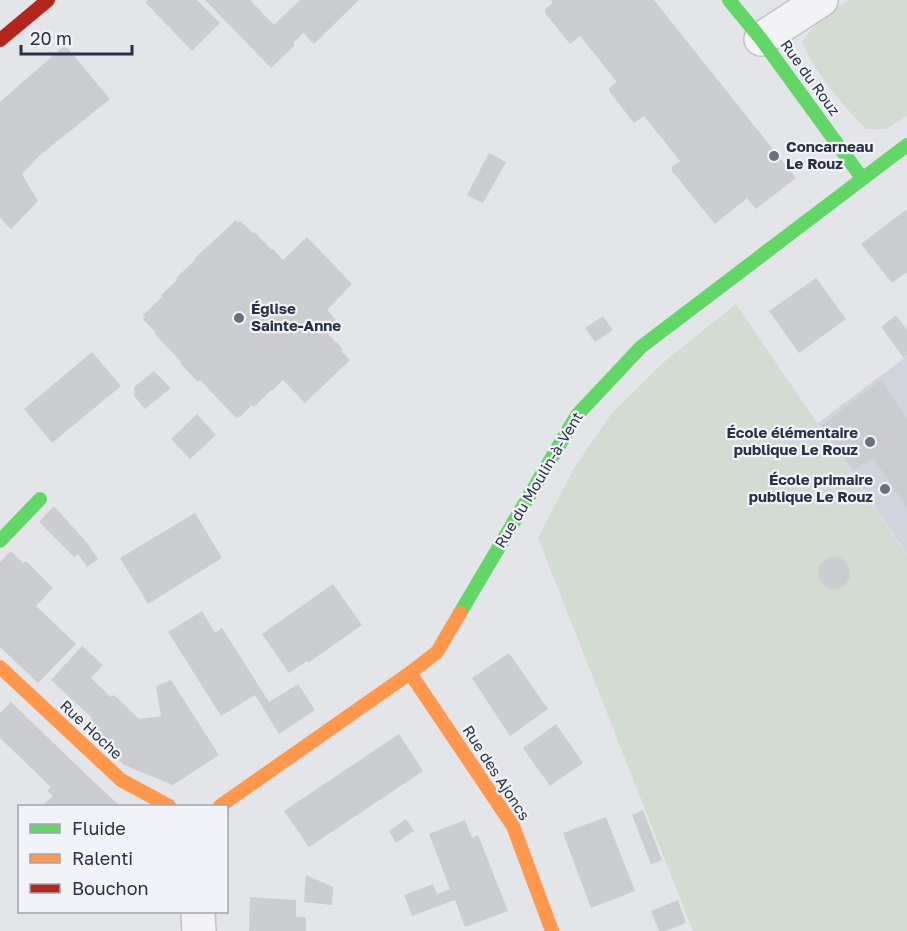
<svg xmlns="http://www.w3.org/2000/svg" width="907" height="931" viewBox="0 0 907 931" font-family="'Golos Text',sans-serif">
	<style>
		.built { fill: #d1d4dc }
		.green { fill: #d2dcd3 }
		.building { fill: #cccdd1 }
		.lines { fill: none; stroke-linecap: round; stroke-linejoin: round }
		.street-casing { stroke: #c1c3c7; stroke-width: 36 }
		.street { stroke: #f3f3f5; stroke-width: 33 }
		.fast { stroke: #63d668; stroke-width: 14 }
		.slow { stroke: #ff974d; stroke-width: 14 }
		.jam { stroke: #b3261e; stroke-width: 14 }
		.poi-dot { fill: #69707e; stroke: #f1f3f8; stroke-width: 2 }
		.labels { text-anchor: middle; stroke-width: 4.5; stroke-linejoin: round; paint-order: stroke }
		.street-label { font-size: 15px; fill: #283144; stroke: #f1f3f8 }
		.poi-label { font-size: 15px; font-weight: bold; fill: #283144; stroke: #f1f3f8; text-anchor: start }
	</style>
	<rect width="100%" height="100%" fill="#e3e5e9"/>
	<!-- built -->
	<polygon class="built" points="907,356 907,554 818,423"/>
	<!-- green -->
	<g class="green">
		<path d="M 849,0 L 907,0 L 907,116 L 886,129 L 866,129 C 841,103 816,75 802,41 L 822,17 Z"/>
		<polygon points="736,304 907,555 907,931 693,931 538,538 574,468 612,413 664,362"/>
	</g>
	<!-- building -->
	<g class="building">
		<polygon points="147,0 197,0 220,23 192,51 145,2"/>
		<polygon points="205,0 250,0 274,25 300,0 359,0 314,44 303,33 293,43 295,45 271,68"/>
		<polygon points="551,0 654,0 796,178 756,209 747,198 715,224 672,171 672,167 680,161 644,116 634,123 609,91 609,88 617,82 580,36 570,44 545,13 545,9 553,3"/>
		<polygon points="65,45 110,99 39,156 22,174 38,201 11,229 0,218 0,102"/>
		<polygon points="489,153 506,162 483,203 467,195"/>
		<polygon points="907,209 907,272 892,283 861,244"/>
		<polygon points="236,220 238,223 240,221 253,233 254,232 272,250 273,249 283,260 307,237 352,284 327,310 336,320 334,322 336,323 327,333 343,349 341,351 350,360 305,403 283,380 272,391 271,390 254,407 252,405 239,418 238,416 236,418 200,380 198,382 180,363 181,362 154,333 156,333 143,319 145,317 143,315 163,296 161,295 177,280 176,278 195,260 194,259"/>
		<polygon points="816,278 846,319 799,353 769,311"/>
		<polygon points="896,315 907,330 907,355 904,358 881,327"/>
		<polygon points="603,316 613,330 595,342 585,328"/>
		<polygon points="92,352 121,386 52,443 24,409"/>
		<polygon points="154,371 171,388 145,409 134,396 134,387"/>
		<polygon points="881,380 907,418 907,508 873,458 854,470 822,425"/>
		<polygon points="197,414 216,435 190,459 171,439"/>
		<polygon points="54,506 87,543 98,559 87,567 78,554 74,557 39,522"/>
		<polygon points="195,513 222,558 148,604 120,558"/>
		<polygon points="11,551 23,563 26,561 53,588 36,606 76,644 38,683 0,647 0,562"/>
		<circle cx="834" cy="573" r="16"/>
		<polygon points="333,584 362,625 308,663 307,661 289,673 262,634"/>
		<polygon points="202,611 215,633 222,628 269,702 298,684 315,710 279,734 255,695 221,716 168,632"/>
		<polygon points="82,646 103,665 91,678 111,697 114,695 139,719 161,716 156,686 171,680 219,755 173,785 124,765 84,726 92,718 51,680"/>
		<polygon points="509,653 548,709 510,736 472,678"/>
		<polygon points="11,702 95,783 120,806 42,806 53,796 47,791 51,787 0,738 0,713"/>
		<polygon points="556,724 583,763 550,786 523,748"/>
		<polygon points="399,734 423,771 309,847 284,811"/>
		<polygon points="643,810 662,860 651,864 632,815"/>
		<polygon points="606,817 635,891 591,908 563,833"/>
		<polygon points="406,819 414,831 396,843 389,831"/>
		<polygon points="465,820 472,838 478,835 508,911 465,927 455,900 412,916 404,895 433,884 437,894 450,889 429,834"/>
		<polygon points="306,875 333,887 332,905 304,902"/>
		<polygon points="250,897 296,900 296,917 306,917 306,931 249,931"/>
		<polygon points="678,900 686,923 666,931 659,931 651,911"/>
	</g>
	<g class="lines">
		<defs>
			<g id="street">
				<polyline points="761,39 821,0"/>
				<polyline points="198,912 199,931"/>
			</g>
		</defs>
		<!-- street casing -->
		<use href="#street" class="street-casing"/>
		<!-- street -->
		<use href="#street" class="street"/>
		<!-- fast -->
		<g class="fast">
			<polyline points="729,0 761,39 862,178"/>
			<polyline points="0,541 40,499"/>
			<polyline points="460,613 577,415 641,347 907,145"/>
		</g>
		<!-- slow -->
		<g class="slow">
			<polyline points="0,667 121,780 169,806"/>
			<polyline points="410,673 513,826 552,931"/>
			<polyline points="220,806 410,673 437,652 460,613"/>
		</g>
		<!-- jam -->
		<polyline class="jam" points="0,40 48,0"/>
	</g>
	<!-- markers -->
	<g class="poi-dot">
		<circle cx="774" cy="156" r="6"/>
		<circle cx="239" cy="318" r="6"/>
		<circle cx="870" cy="442" r="6"/>
		<circle cx="885" cy="489" r="6"/>
	</g>
	<g class="labels">
		<!-- street labels -->
		<g class="street-label">
			<text transform="translate(810 78) rotate(54)" y="5">Rue du Rouz</text>
			<text transform="translate(539 480) rotate(-59)" y="5">Rue du Moulin-à-Vent</text>
			<text transform="translate(91 730) rotate(43)" y="5">Rue Hoche</text>
			<text transform="translate(496 773) rotate(57)" y="5">Rue des Ajoncs</text>
		</g>
		<!-- poi labels -->
		<g class="poi-label">
			<text x="786" y="152">Concarneau<tspan x="786" dy="17">Le Rouz</tspan></text>
			<text x="251" y="314">Église<tspan x="251" dy="17">Sainte-Anne</tspan></text>
			<text x="858" y="438" text-anchor="end">École élémentaire<tspan x="858" dy="17">publique Le Rouz</tspan></text>
			<text x="873" y="485" text-anchor="end">École primaire<tspan x="873" dy="17">publique Le Rouz</tspan></text>
		</g>
	</g>
	<!-- legend -->
	<rect x="18" y="805" width="210" height="108" fill="#f1f3f8" stroke="#a1a5b0" stroke-width="1.5"/>
	<rect x="30" y="824" width="30" height="9" fill="#63d668" stroke="#a1a5b0" stroke-width="1.5"/>
	<text x="72" y="835" font-size="18" fill="#283144">Fluide</text>
	<rect x="30" y="854" width="30" height="9" fill="#ff974d" stroke="#a1a5b0" stroke-width="1.5"/>
	<text x="72" y="865" font-size="18" fill="#283144">Ralenti</text>
	<rect x="30" y="884" width="30" height="9" fill="#b3261e" stroke="#a1a5b0" stroke-width="1.5"/>
	<text x="72" y="895" font-size="18" fill="#283144">Bouchon</text>
	<!-- scale -->
	<path d="M21 45v9h111v-9" fill="none" stroke="#283144" stroke-width="3"/>
	<text x="30" y="45" font-size="18" fill="#283144" stroke="#f1f3f8" stroke-width="4.5" paint-order="stroke">20 m</text>
</svg>
